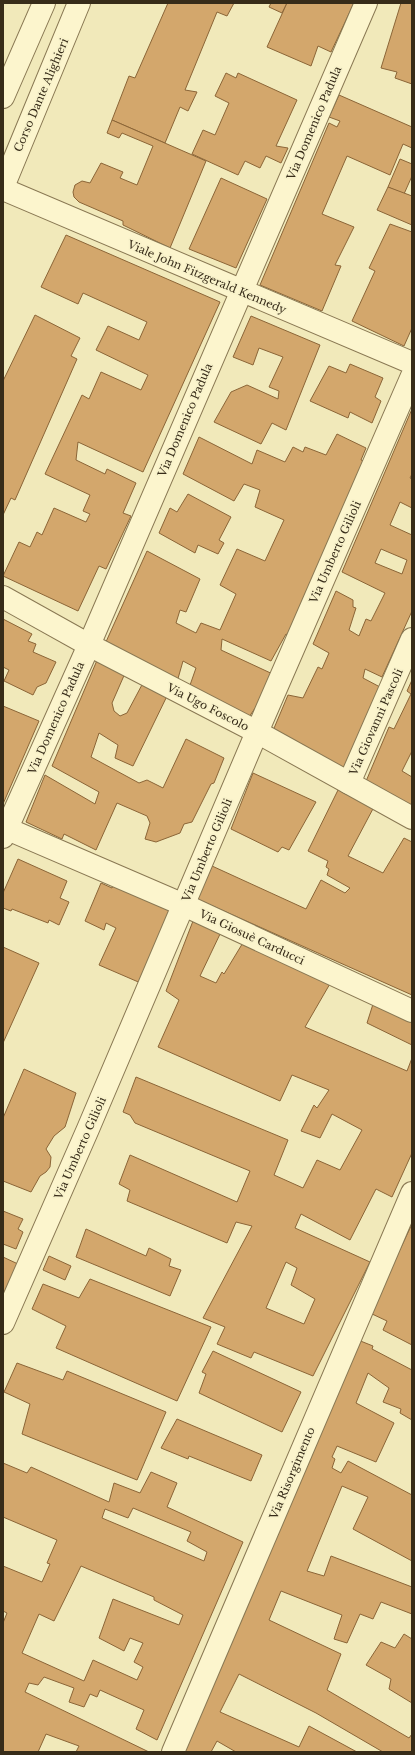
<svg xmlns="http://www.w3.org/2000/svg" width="415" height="1755" viewBox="0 0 415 1755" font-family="'Libre Baskerville',serif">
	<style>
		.building { fill: #d3a76c; stroke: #8b6537; fill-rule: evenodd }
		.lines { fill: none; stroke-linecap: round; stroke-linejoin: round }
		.minor-casing { stroke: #897853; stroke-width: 24 }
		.minor { stroke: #fcf5cd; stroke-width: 22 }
		.labels { text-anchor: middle; stroke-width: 3.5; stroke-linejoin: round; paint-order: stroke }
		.street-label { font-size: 11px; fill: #372c19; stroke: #f8f2ca }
	</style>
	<rect width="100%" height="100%" fill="#f1e9ba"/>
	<!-- building -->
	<g class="building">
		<polygon points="168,3 234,3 227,16 217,12 185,90 197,92 188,111 180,107 165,143 112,120 129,76 135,78"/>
		<polygon points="271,3 287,3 282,13 269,7"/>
		<polygon points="287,3 354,3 331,52 318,46 311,66 267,47"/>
		<polygon points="401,3 412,3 412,84 395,78 397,72 381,68"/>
		<polygon points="226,73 236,78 238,73 297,100 276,146 288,148 281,163 266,156 260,168 245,161 238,175 192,154 203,130 215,135 229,103 215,96"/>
		<polygon points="339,95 412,127 412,148 403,144 390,175 347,156 322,214 354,227 335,265 341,266 322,311 260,285 329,123 337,127 340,121 329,117"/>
		<polygon points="112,120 206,161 170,248 123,225 123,221 79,202 74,197 73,192 75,185 82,181 90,183 101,163 123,172 120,178 137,185 153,146 122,133 119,138 107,133"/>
		<polygon points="400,159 412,164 412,176 404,194 388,187"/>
		<polygon points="221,178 267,199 236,268 189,249"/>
		<polygon points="388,187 412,196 412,225 377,210"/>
		<polygon points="390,224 412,232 412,328 404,346 352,321 375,271 369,268"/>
		<polygon points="66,235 220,302 143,472 78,442 76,460 105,474 107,469 136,483 123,513 131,516 106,569 99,566 78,611 3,576 19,542 30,547 37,532 42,535 54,508 86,522 90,514 83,511 90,495 45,474 82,395 89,399 101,372 141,390 148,375 96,350 108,326 139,340 147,322 83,293 78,304 41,287"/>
		<polygon points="35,315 80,338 71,356 77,359 15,500 11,498 3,515 3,381"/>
		<polygon points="251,316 320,345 286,430 272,423 261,444 214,422 231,392 247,385 278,399 279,391 269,387 283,357 259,348 253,365 233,357"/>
		<polygon points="350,364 383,378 375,397 381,401 372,423 350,412 348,418 310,401 329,366 346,373"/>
		<path d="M 412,409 L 412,474 L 410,478 L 412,479 L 412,508 L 400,502 L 390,525 L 412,535 L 412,611 L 382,677 L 365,669 L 363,678 L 380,687 L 344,772 L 272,733 L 288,695 L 303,698 L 318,667 L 322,669 L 329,653 L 313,644 L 336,591 L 353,600 L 353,607 L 356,608 L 349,630 L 359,636 L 366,619 L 371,621 L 385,593 L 342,572 ZM 381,549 L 407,560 L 402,574 L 375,563 Z"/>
		<polygon points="337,434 366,448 361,460 367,462 291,637 286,634 271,661 222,639 221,650 277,676 249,717 189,688 196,668 183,661 177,682 105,644 147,551 200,579 186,612 180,610 176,623 196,633 201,623 220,630 236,594 220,585 237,549 265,561 284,520 255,507 260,490 244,484 234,501 183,474 199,437 252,464 257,450 285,462 293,447 303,452 305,447 326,455"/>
		<polygon points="188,494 231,517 219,540 224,543 218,554 198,545 195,553 159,533 170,508 177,512"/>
		<polygon points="3,619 32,634 28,641 36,644 33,652 56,662 46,683 37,687 33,695 4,681 9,670 3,667"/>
		<polygon points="98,658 126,671 112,703 114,711 120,716 127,713 144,681 168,694 133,766 115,758 118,745 99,733 91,757 139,783 147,780 163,788 186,739 224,758 214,783 211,784 192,822 184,824 180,833 156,842 145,839 150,823 147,816 117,803 96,850 64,834 62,839 26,822 45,775 95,804 99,792 52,766"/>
		<polygon points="412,680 412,751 402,771 412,777 412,811 364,786 389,727 394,729 411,694 407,691"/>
		<polygon points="3,706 39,721 3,804"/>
		<polygon points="253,773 316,802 289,850 282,847 278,852 231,829"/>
		<polygon points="340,786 375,805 348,856 383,873 404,838 412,842 412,995 197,899 212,866 306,909 321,880 345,893 350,888 327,875 329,869 326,867 328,861 308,851"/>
		<polygon points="18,859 67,881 60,898 69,902 59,925 49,920 48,923 12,909 11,911 3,908 3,893"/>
		<polygon points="115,882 176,910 143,984 99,965 116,928 106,923 104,930 85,921 101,883 112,888"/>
		<path d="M 193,921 L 221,932 L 200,976 L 216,983 L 222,972 L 224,974 L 244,941 L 331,982 L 305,1027 L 407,1071 L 412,1058 L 412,1153 L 392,1197 L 376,1189 L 350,1240 L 301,1214 L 295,1228 L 370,1262 L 313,1376 L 254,1352 L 251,1358 L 217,1344 L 225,1327 L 203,1318 L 252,1226 L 236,1222 L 227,1243 L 127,1201 L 130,1190 L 119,1184 L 130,1155 L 237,1202 L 250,1171 L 135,1123 L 130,1115 L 123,1112 L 136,1077 L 288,1140 L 274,1175 L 303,1188 L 317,1160 L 340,1170 L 362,1130 L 332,1114 L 320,1138 L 301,1131 L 314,1105 L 317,1108 L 329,1090 L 292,1075 L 280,1101 L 158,1047 L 179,1000 L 166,991 ZM 286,1262 L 297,1268 L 291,1285 L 315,1299 L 304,1324 L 266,1308 Z"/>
		<polygon points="3,947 39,963 3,1043"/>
		<polygon points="374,1001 412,1018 412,1045 367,1023"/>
		<polygon points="24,1069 76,1093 65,1127 54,1136 46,1149 51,1157 50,1167 46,1172 40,1176 31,1192 3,1181 3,1118"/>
		<polygon points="3,1211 23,1219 18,1229 23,1232 16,1249 3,1244"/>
		<polygon points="412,1224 412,1345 383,1330 387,1321 370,1313"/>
		<polygon points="86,1229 146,1256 149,1248 171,1259 169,1266 181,1270 170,1296 76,1257"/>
		<polygon points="49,1256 71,1266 65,1280 43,1270"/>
		<polygon points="3,1257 18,1264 3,1300"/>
		<polygon points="90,1279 211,1327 177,1401 56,1348 66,1326 32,1309 43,1284 79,1298"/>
		<polygon points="358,1340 373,1346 372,1349 412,1370 412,1420 400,1413 401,1409 383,1402 389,1388 368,1373 356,1403 394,1423 376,1462 337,1446 332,1457 335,1459 332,1468 341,1473 348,1461 412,1495 412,1561 353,1529 368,1497 342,1486 307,1571 324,1576 331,1556 412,1587 412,1614 381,1602 373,1619 360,1614 347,1643 334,1639 342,1615 281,1591 269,1620 341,1654 327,1690 409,1738 412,1734 412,1752 383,1752 316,1713 239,1674 220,1712 299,1747 309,1726 357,1752 236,1752 217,1741 211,1752 179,1752"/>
		<polygon points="213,1351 301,1392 282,1432 199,1393 206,1374 202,1372"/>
		<polygon points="17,1363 63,1380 67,1371 166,1412 137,1480 22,1434 30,1404 4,1392"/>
		<polygon points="177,1419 262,1455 251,1481 189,1456 188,1459 161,1448"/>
		<path d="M 3,1463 L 27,1473 L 31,1467 L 109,1502 L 114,1483 L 140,1493 L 151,1472 L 177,1483 L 167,1507 L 243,1542 L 157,1740 L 136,1729 L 144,1710 L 100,1690 L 97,1697 L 90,1694 L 84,1707 L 69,1702 L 74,1688 L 44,1677 L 38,1685 L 29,1683 L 25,1692 L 149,1752 L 76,1752 L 79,1746 L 46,1734 L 38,1752 L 3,1752 L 3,1623 L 7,1613 L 3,1611 L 3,1566 L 42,1582 L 50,1564 L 47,1563 L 57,1540 L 3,1517 ZM 133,1508 L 191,1532 L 187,1541 L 207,1552 L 204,1561 L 102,1518 L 105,1509 L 128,1518 ZM 81,1566 L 154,1597 L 154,1600 L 183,1615 L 179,1625 L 113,1599 L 99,1638 L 124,1651 L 130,1638 L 143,1643 L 134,1662 L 143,1667 L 137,1680 L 93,1660 L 84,1681 L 22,1653 L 39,1614 L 54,1621 Z"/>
		<polygon points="404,1634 412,1639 412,1703 389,1689 391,1679 366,1665 381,1642 395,1648"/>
	</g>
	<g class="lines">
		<defs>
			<g id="minor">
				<polyline points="3,97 44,3"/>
				<polyline points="3,187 79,3"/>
				<polyline points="3,189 412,363"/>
				<polyline points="3,597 89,645 257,732 412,818"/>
				<polyline points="349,783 412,639"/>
				<polyline points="3,827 184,905 412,1011"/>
				<polyline points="3,837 89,645 366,3"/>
				<polyline points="3,1323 88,1129 257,732 412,376"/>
				<polyline points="173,1752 412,1193"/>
			</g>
		</defs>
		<!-- minor casing -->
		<use href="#minor" class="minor-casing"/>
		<!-- minor -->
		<use href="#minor" class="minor"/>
	</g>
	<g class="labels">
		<!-- street labels -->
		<g class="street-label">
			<text transform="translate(41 95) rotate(-67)" y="4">Corso Dante Alighieri</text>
			<text transform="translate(314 123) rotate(-67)" y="4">Via Domenico Padula</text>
			<text transform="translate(207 277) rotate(23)" y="4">Viale John Fitzgerald Kennedy</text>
			<text transform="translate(185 420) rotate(-67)" y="4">Via Domenico Padula</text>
			<text transform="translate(335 552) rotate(-66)" y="4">Via Umberto Gilioli</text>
			<text transform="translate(208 707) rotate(27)" y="4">Via Ugo Foscolo</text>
			<text transform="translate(56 718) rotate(-66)" y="4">Via Domenico Padula</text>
			<text transform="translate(376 722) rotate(-66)" y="4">Via Giovanni Pascoli</text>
			<text transform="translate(207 850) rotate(-67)" y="4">Via Umberto Gilioli</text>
			<text transform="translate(252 937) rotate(25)" y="4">Via Giosuè Carducci</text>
			<text transform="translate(80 1148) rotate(-66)" y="4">Via Umberto Gilioli</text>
			<text transform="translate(292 1473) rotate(-67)" y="4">Via Risorgimento</text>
		</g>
	</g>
	<!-- border -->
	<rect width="415" height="1755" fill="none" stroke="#372c19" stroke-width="8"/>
</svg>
